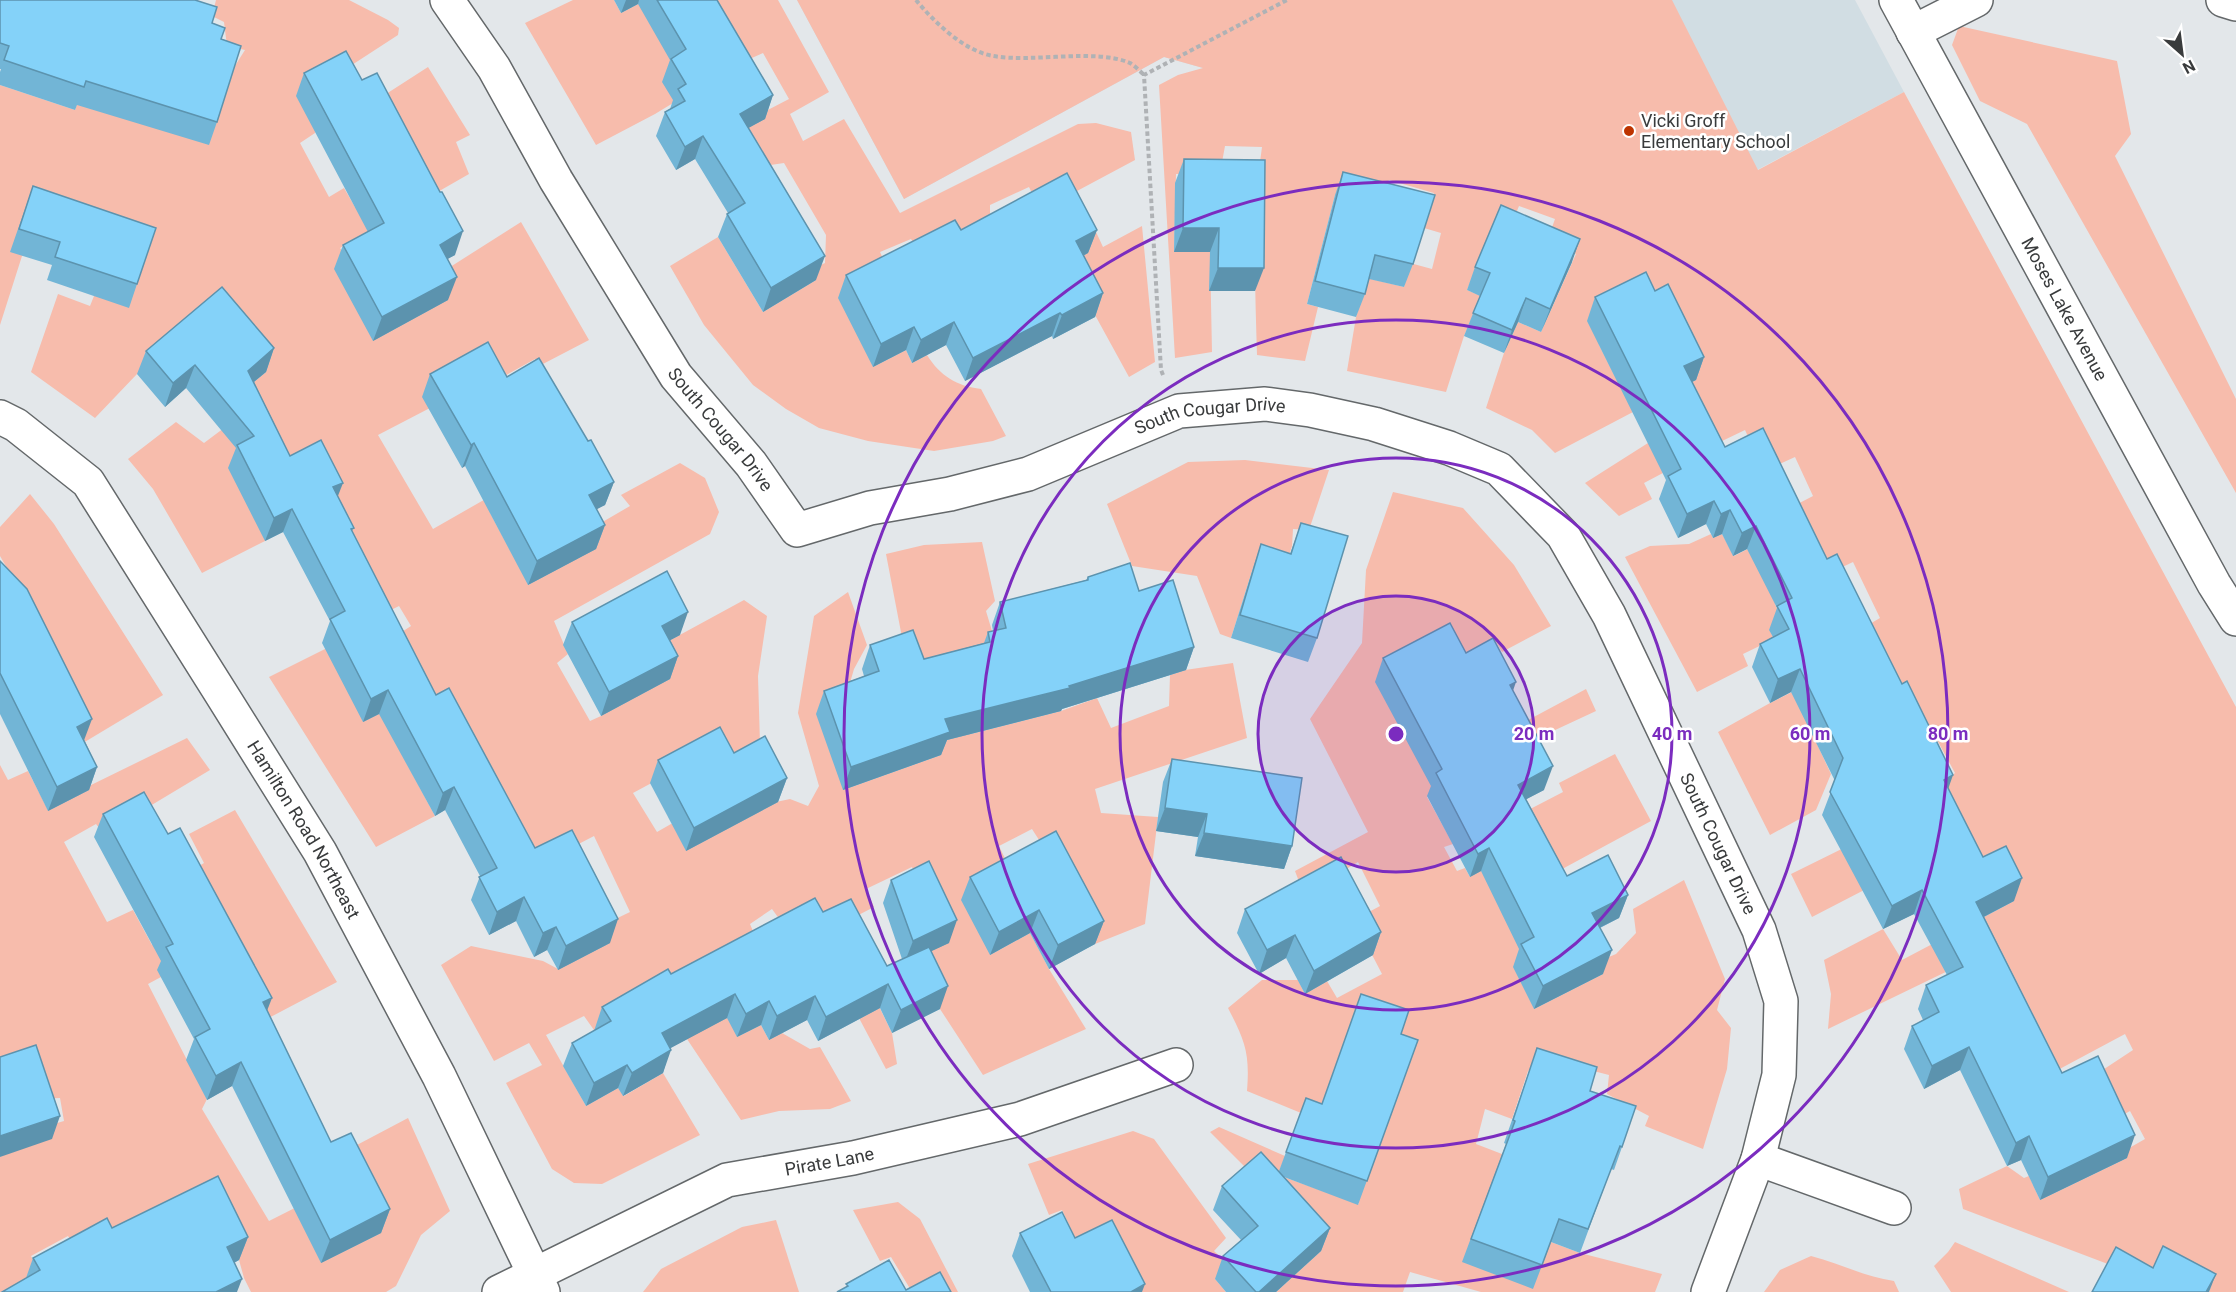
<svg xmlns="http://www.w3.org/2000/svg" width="2236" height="1292" viewBox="0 0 2236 1292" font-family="Roboto,sans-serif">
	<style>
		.built { fill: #d1dde3 }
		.green { fill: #f7bcac }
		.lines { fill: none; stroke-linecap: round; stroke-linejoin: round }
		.minor-casing { stroke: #64686a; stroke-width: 36 }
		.path { stroke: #afb2b5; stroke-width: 4; stroke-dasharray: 4.5 3; stroke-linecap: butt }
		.minor { stroke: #fff; stroke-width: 33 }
		.wall { fill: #72b5d6 }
		.shaded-wall { fill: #5c93ae }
		.building { fill: #84d2f9; stroke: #5c93ae; stroke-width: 1.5 }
		.ring { fill: none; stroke: #7b2cbf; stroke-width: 3 }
		.poi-dot { fill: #bd3401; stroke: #fff; stroke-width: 2 }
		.labels { text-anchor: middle; stroke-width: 5; stroke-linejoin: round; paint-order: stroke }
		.poi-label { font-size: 18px; fill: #393b3c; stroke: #fff; text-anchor: start }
		.street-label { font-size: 18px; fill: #393b3c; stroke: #fff }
		.centre { fill: #7b2cbf; stroke: #fff; stroke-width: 3 }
		.ring-label { font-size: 18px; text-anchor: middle; font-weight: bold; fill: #7b2cbf; stroke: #fff; stroke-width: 5; stroke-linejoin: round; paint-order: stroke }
	</style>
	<rect width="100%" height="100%" fill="#e3e7ea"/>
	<!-- built -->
	<polygon class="built" points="797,0 1855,0 1904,92 1691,205 1164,57 904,199"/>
	<!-- green -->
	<g class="green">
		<polygon points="113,0 169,0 233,69 245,50 227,46 224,22 212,16 216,0 349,0 388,20 399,28 398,35 338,74 315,133 300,143 329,197 344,188 355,207 383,96 428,67 470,135 456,142 469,174 340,248 350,260 436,276 521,222 589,340 541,365 535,359 490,384 428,409 378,435 433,529 496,493 490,513 529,585 587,531 630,506 621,495 680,463 705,478 719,512 710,534 554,621 568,654 557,663 590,721 601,716 654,649 744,600 767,616 758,676 760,744 719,765 711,751 633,793 657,832 671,824 790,799 808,806 819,786 798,713 814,616 848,592 867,645 854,669 847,693 843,790 941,755 905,653 886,554 924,545 982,542 995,601 986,611 998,651 971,734 1061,711 1097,698 1111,728 1169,706 1170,675 1185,670 1233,663 1247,738 1095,789 1101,813 1158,817 1145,924 1095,944 1048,854 1032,829 999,846 1012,873 990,955 1030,933 1049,969 1086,1029 983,1075 940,1009 915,959 920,884 912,867 866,889 874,907 839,925 892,1033 897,1064 886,1069 859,1018 788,931 772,909 750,924 755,936 737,1037 761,1025 769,1040 782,1033 810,1049 820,1047 851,1101 830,1109 779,1111 741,1120 683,1033 660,992 594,1030 584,1016 546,1035 586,1106 618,1088 624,1096 663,1073 700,1135 602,1184 574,1183 552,1169 506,1083 542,1065 529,1043 494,1061 441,965 471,946 543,961 558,969 601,926 630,912 594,836 517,876 505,792 490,766 393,738 435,816 376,847 269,677 325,649 388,641 411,626 399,606 375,618 312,464 265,541 202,573 153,489 128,459 176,422 204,443 224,428 217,412 266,372 137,374 95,418 31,372 58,294 90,306 94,296 148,252 22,256 0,325 0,85 75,110"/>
		<path d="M 573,0 L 614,0 L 621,13 L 638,4 L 695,0 L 778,0 L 829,92 L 790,114 L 803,141 L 844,119 L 900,213 L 1078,124 L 1096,123 L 1131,132 L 1135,160 L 1077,191 L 1103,247 L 1142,226 L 1155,362 L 1129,377 L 1067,264 L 1029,187 L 990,205 L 990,215 L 922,256 L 911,239 L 880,252 L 889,272 L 873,367 L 906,350 L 912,363 L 927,355 C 940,376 957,386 981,389 L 1006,436 L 993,441 L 934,451 L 868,441 L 819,428 L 786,409 L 753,385 L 704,325 L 670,266 L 718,237 L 763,312 L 816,280 L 810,270 L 825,263 L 826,235 L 784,163 L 751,168 L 732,137 L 762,113 L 789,99 L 763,53 L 734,66 L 655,114 L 596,145 L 525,23 Z"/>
		<path d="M 797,0 L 1672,0 L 1758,170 L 1904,92 L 2236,707 L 2236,1292 L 2209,1292 L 2211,1286 L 2166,1262 L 2161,1272 L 2155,1269 L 2150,1280 L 1963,1209 L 1959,1189 L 2007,1166 L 2024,1178 L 2029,1176 L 2040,1200 L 2127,1158 L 2124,1151 L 2145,1139 L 2130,1111 L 2110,1122 L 2089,1079 L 2133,1050 L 2125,1034 L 1985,1109 L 1965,1068 L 2024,1038 L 1991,972 L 1966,985 L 1956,967 L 1828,1029 L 1831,994 L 1824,960 L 1883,929 L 1902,960 L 2014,901 L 1997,870 L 1975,880 L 1955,843 L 1812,917 L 1791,874 L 1945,798 L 1939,787 L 1955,773 L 1936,738 L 1918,744 L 1898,705 L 1817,744 L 1831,774 L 1816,810 L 1770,835 L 1718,732 L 1770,703 L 1867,654 L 1856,632 L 1880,618 L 1853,562 L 1819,578 L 1819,582 L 1775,604 L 1783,622 L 1769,629 L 1774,639 L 1743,654 L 1748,666 L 1697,692 L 1625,557 L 1650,546 L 1689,544 L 1711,534 L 1713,538 L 1722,534 L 1734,556 L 1791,527 L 1784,511 L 1813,496 L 1795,457 L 1764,471 L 1745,430 L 1720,442 L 1728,456 L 1683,478 L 1678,465 L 1644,483 L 1652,499 L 1619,516 L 1585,483 L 1648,443 L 1692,422 L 1676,390 L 1696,380 L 1672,333 L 1682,325 L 1670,302 L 1647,314 L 1637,296 L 1613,308 L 1625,331 L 1599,345 L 1633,412 L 1555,453 L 1532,430 L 1486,408 L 1504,353 L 1518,322 L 1541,332 L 1576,254 L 1555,247 L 1549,236 L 1555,219 L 1519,206 L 1512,223 L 1500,231 L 1493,228 L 1467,290 L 1481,296 L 1464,336 L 1446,392 L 1347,371 L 1356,317 L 1367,278 L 1404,287 L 1410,263 L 1432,269 L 1441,233 L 1424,228 L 1434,193 L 1389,180 L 1373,205 L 1335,195 L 1307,304 L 1318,307 L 1305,361 L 1257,355 C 1255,286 1252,216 1262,147 L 1225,146 L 1220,173 L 1176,174 L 1174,251 L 1210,252 L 1212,352 L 1175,358 L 1159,85 L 1178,75 L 1203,68 L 1164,57 L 904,199 Z"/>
		<polygon points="1959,26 2117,61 2131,134 2115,156 2236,399 2236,493 2027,124 1980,101 1952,45"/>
		<polygon points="1245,460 1329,470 1309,530 1293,529 1292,546 1282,577 1253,568 1231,638 1220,634 1197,576 1132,566 1107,504 1188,462"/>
		<path d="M 1393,492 L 1463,508 L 1514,565 L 1551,626 L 1502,652 L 1496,642 L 1451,665 L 1441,767 L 1586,689 L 1596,711 L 1521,746 L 1427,797 L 1453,844 L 1444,847 L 1457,871 L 1465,868 L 1470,877 L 1515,817 L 1563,792 L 1559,783 L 1615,754 L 1651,821 L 1553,874 L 1525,961 L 1534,1009 L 1603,974 L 1597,962 L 1616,954 L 1636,933 L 1633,909 L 1684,880 L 1725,979 L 1717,1010 L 1731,1028 L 1727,1069 L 1703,1149 L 1645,1126 L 1649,1116 L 1607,1094 L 1609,1075 L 1543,1058 L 1528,1071 L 1512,1119 L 1485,1109 L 1476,1144 L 1538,1168 L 1551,1242 L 1580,1253 L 1662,1274 L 1655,1292 L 1481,1292 L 1410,1272 L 1403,1292 L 1276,1292 L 1321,1251 L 1253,1175 L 1210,1132 L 1219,1127 L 1285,1156 L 1278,1175 L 1359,1204 L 1321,1107 L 1301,1113 L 1247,1091 C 1250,1053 1245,1041 1228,1008 L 1262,980 L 1298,980 L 1305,994 L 1327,981 L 1337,998 L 1382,974 L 1354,920 L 1380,906 L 1358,862 L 1304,895 L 1295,871 L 1368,832 L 1310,719 L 1362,643 L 1366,570 Z"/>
		<polygon points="30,494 54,524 163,695 83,743 0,587 7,568 0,556 0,527"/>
		<polygon points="187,738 210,770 135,815 103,833 96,824 64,842 107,922 133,910 152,945 189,872 204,863 189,834 235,810 337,982 263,1021 161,977 148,984 207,1099 202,1109 269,1221 370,1170 355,1146 408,1118 450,1211 421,1235 396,1286 386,1292 251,1292 244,1278 239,1260 78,1252 68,1236 31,1256 40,1273 30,1292 0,1292 0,1157 47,1126 64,1121 60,1098 38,1099 0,1077 0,765 8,780 28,771 48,810 88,790 87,787"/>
		<polygon points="1133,1131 1154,1139 1226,1238 1214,1251 1230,1266 1215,1279 1226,1292 1128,1292 1077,1242 1062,1210 1049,1215 1028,1164"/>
		<polygon points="898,1202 920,1219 958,1292 912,1292 891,1257 880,1261 853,1210"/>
		<polygon points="776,1220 799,1292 643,1292 661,1269 742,1227"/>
		<polygon points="1955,1242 2069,1292 1951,1292 1934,1266 1948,1252"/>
		<path d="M 1811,1256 C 1839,1263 1865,1277 1894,1281 L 1899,1292 L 1764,1292 L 1780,1270 Z"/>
	</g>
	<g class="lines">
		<defs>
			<g id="minor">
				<path id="s1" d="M 447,0 L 494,68 L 556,180 L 676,376 L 751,464 L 797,530 L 870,508 L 950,494 L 1028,474 L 1179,411 L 1265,404 L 1310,410 L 1374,424 L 1449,448 L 1499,469 L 1563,535 L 1609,615 L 1759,930 L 1781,1001 L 1779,1075 L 1758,1159 L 1708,1292"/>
				<path id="s2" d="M 1896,0 L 2214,584 L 2236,619"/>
				<polyline points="2223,0 2236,4"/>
				<polyline points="1913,32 1976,0"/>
				<path id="s3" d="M 0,417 L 16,425 L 88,482 L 222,695 L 320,852 L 439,1076 L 543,1292"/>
				<polyline points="1758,1159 1894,1208"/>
				<path id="s4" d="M 499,1292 L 727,1180 L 853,1158 L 1020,1119 L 1176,1065"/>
			</g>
		</defs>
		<!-- minor casing -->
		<use href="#minor" class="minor-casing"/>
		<!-- path -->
		<g class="path">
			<path d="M 916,0 C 934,22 964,51 993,56 C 1033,63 1095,48 1130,63 C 1135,66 1140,71 1144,75"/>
			<polyline points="1163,375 1161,370 1144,75 1287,0"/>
		</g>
		<!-- minor -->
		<use href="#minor" class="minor"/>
	</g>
	<!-- wall -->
	<g class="wall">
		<polygon points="0,0 212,23 221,39 217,122 209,145 77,105 75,110 0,85 0,72 1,69 0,69"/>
		<polygon points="614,0 717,0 773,95 765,119 748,128 816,280 763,312 718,237 727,214 728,213 695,159 676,170 656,136 665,112 670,109 673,100 662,82 670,60 638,4 621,13"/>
		<polygon points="304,73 455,255 447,259 448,300 373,341 334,269 343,245 368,232 296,96"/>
		<polygon points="1184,159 1255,291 1209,291 1210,252 1174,252 1175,183"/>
		<polygon points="1343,172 1413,264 1404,287 1369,279 1365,294 1356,317 1307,304 1335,195"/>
		<polygon points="33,186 137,284 129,308 47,280 52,265 10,252"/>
		<polygon points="961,230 1097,230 1088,253 1083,256 1103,293 1095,317 1053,339 1052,336 965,381 946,345 912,363 906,350 873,367 838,298 846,275"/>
		<polygon points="1572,262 1541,332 1518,322 1504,353 1464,336 1480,296 1467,290 1475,267"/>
		<polygon points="1655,291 1704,357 1696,380 1692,382 1725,447 1827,559 1983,857 2014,901 1984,917 2062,1073 2127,1158 2040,1200 2021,1160 2007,1166 1960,1070 1924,1089 1904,1049 1912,1026 1923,1020 1918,1009 1926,985 1947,975 1914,914 1883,929 1822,815 1835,781 1791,692 1770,703 1752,667 1760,644 1773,637 1769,630 1777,608 1747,549 1733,556 1722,534 1713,538 1706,524 1678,538 1659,499 1666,480 1587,321 1595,297"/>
		<polygon points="274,348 266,372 254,382 290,456 338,497 354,528 352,531 436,695 535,848 610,943 558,970 547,950 534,957 516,921 489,935 471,900 480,876 445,810 435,816 379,714 363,722 322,643 330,621 283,532 265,541 228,468 236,448 186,388 165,407 137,374 146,351"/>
		<polygon points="430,374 507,377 588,441 614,482 605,505 596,509 605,525 596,549 528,585 465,466 462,468 422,397"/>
		<polygon points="1301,523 1317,638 1308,662 1231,638 1253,568 1261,544 1290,554"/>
		<polygon points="0,561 97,767 89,790 48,811 0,714"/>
		<polygon points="1088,577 1139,591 1194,647 1186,670 1062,709 1061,711 947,740 941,755 843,790 816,714 824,691 864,676 862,669 870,645 924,659 984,643 988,632 993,631 992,625 1000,602 1086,580"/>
		<polygon points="572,622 680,635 670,640 678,656 670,679 601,716 563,645"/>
		<polygon points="1466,653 1513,691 1544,790 1526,799 1567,876 1628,895 1619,918 1600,928 1603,974 1534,1009 1513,967 1519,949 1481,871 1470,877 1427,796 1431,786 1375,682 1383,658"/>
		<polygon points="734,753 787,778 778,802 686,851 650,783 658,760"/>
		<polygon points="1172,759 1292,846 1284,869 1195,856 1198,837 1156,831 1163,782"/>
		<polygon points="103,814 267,1011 331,1142 390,1209 381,1233 321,1263 232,1086 207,1100 186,1060 194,1039 157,970 161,961 94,837"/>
		<polygon points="970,877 1104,921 1095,944 1049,969 1030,933 990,955 961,900"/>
		<polygon points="891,880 949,943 931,951 940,1009 892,1033 880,1008 818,1041 807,1020 769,1040 761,1025 737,1037 727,1018 670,1048 663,1073 623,1096 618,1088 586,1106 563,1066 572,1043 594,1031 602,1007 671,974 823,912 887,966 902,959 883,903"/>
		<polygon points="1245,909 1381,932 1373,955 1305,994 1286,958 1259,974 1237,933"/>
		<polygon points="1401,1034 1418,1040 1358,1205 1284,1177 1330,1228 1321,1251 1276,1292 1226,1292 1215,1279 1223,1256 1241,1240 1213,1210 1222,1186 1279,1171 1286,1152 1321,1104"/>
		<polygon points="1537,1048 1590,1091 1622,1147 1614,1170 1611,1169 1580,1253 1551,1242 1533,1289 1462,1262 1506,1144 1504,1143"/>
		<polygon points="112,1228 248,1237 239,1260 234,1263 26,1278 33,1258"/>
		<polygon points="1020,1233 1075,1238 1142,1292 1030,1292 1012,1256"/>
	</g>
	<!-- shaded-wall -->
	<g class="shaded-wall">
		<polygon points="626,0 639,0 638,4 621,13"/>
		<polygon points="773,95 765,119 732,137 740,114"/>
		<polygon points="703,136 695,159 676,170 685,147"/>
		<polygon points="1183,228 1219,228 1210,252 1174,252"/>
		<polygon points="1097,230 1088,253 1067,264 1076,241"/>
		<polygon points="463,231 455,255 431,268 440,245"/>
		<polygon points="1580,239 1572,262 1541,332 1550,309"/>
		<polygon points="825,256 816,280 763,312 771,288"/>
		<polygon points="1218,268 1264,268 1255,291 1209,291"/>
		<polygon points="457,277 448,300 373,341 382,317"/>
		<polygon points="1103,293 1095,317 1053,339 1062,315"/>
		<polygon points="1526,298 1518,322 1504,353 1512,330"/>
		<polygon points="1060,313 1052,336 965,381 973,358"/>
		<polygon points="954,322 946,345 912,363 921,340"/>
		<polygon points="914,327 906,350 873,367 881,344"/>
		<polygon points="274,348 266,372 239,394 248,371"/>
		<polygon points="1704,357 1696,380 1676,390 1684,366"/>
		<polygon points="195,365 186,388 165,407 173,383"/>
		<polygon points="474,443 465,466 462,468 471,445"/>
		<polygon points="614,482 605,505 580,518 589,495"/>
		<polygon points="343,483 334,506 333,487"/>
		<polygon points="1714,501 1706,524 1678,538 1687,514"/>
		<polygon points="292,509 283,532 265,541 274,518"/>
		<polygon points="1730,510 1722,534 1713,538 1721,514"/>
		<polygon points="605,525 596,549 528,585 537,561"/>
		<polygon points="1756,526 1747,549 1733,556 1742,533"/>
		<polygon points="688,612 680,635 654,649 662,626"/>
		<polygon points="1194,647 1186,670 1062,709 1061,711 947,740 941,755 843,790 851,767 945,719 1069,686"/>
		<polygon points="678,656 670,679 601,716 609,692"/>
		<polygon points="1800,669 1791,692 1770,703 1778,679"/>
		<polygon points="1516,682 1508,705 1510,685"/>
		<polygon points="388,690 379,714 363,722 371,699"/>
		<polygon points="92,719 83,743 77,727"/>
		<polygon points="1553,766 1544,790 1510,808 1518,785"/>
		<polygon points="97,767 89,790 48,811 57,787"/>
		<polygon points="1953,775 1945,798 1944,780"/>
		<polygon points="787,778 778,802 686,851 694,828"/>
		<polygon points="454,787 445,810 435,816 443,793"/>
		<polygon points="1165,808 1207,814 1198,837 1156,831"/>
		<polygon points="1204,833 1292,846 1284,869 1195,856"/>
		<polygon points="1489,848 1481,871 1470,877 1478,854"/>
		<polygon points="2022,878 2014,901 1968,925 1976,902"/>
		<polygon points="1922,890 1914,914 1883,929 1892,906"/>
		<polygon points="1628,895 1619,918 1583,936 1592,913"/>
		<polygon points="524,897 516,921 489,935 497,912"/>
		<polygon points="1039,910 1030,933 990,955 999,932"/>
		<polygon points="618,919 610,943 558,970 566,946"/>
		<polygon points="957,920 949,943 904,964 913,941"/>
		<polygon points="1104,921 1095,944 1049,969 1058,945"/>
		<polygon points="556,927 547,950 534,957 543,933"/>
		<polygon points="1381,932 1373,955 1305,994 1314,971"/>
		<polygon points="1295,935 1286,958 1259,974 1267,950"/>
		<polygon points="1612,950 1603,974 1534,1009 1543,986"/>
		<polygon points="888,984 880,1008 818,1041 826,1017"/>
		<polygon points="948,986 940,1009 892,1033 901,1010"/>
		<polygon points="735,994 727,1018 654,1057 662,1033"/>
		<polygon points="815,996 807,1020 769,1040 777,1016"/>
		<polygon points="272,998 263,1021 263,1002"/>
		<polygon points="769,1001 761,1025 737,1037 746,1014"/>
		<polygon points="1969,1047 1960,1070 1924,1089 1932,1066"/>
		<polygon points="671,1050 663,1073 623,1096 632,1073"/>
		<polygon points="241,1062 232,1086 207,1100 216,1076"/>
		<polygon points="627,1065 618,1088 586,1106 594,1083"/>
		<polygon points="60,1116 52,1139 0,1157 0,1136"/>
		<polygon points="2135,1135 2127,1158 2040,1200 2048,1177"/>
		<polygon points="2029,1136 2021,1160 2007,1166 2016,1143"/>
		<polygon points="390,1209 381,1233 321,1263 330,1240"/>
		<polygon points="1330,1228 1321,1251 1276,1292 1259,1292"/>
		<polygon points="248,1237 239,1260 218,1271 227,1247"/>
		<polygon points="2216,1274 2209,1292 2206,1292"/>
		<polygon points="242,1279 237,1292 216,1292"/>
		<polygon points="1145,1284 1142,1292 1131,1292"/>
	</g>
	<!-- building -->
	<g class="building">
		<polygon points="0,0 195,0 217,7 212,23 225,28 221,39 241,46 217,122 86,81 84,87 4,60 9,46 0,43"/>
		<polygon points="657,0 717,0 773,95 740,114 825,256 771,288 727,214 745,203 703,136 685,147 665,112 685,101 678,89 686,84 671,59 686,49"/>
		<polygon points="346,51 362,80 377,73 440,192 442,192 463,231 440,245 457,277 382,317 343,245 384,223 304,73"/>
		<polygon points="1184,159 1265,160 1264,268 1218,268 1219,228 1183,228"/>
		<polygon points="1343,172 1435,195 1413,264 1375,255 1365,294 1315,281"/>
		<polygon points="1067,173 1097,230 1076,241 1103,293 1062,315 1060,313 973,358 954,322 921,340 914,327 881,344 846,275 955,220 961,230"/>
		<polygon points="33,186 156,228 137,284 55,257 60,242 19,229"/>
		<polygon points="1501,205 1580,239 1550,309 1526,298 1512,330 1473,313 1490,273 1475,267"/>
		<polygon points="1646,272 1655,291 1668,284 1704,357 1684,366 1725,447 1763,428 1827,559 1837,554 1902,684 1907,681 1953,775 1944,780 1983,857 2006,846 2022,878 1976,902 2062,1073 2098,1056 2135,1135 2048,1177 2029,1136 2016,1143 1969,1047 1932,1066 1912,1026 1939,1012 1926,985 1963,967 1922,890 1892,906 1830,792 1843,758 1800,669 1778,679 1760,644 1789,629 1777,606 1792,598 1756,526 1742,533 1730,510 1721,514 1714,501 1687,514 1668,476 1681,469 1595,297"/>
		<polygon points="222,287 274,348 248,371 290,456 321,440 343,483 333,487 354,528 351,529 436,695 449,688 535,848 572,830 618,919 566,946 556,927 543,933 524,897 497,912 479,877 497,868 454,787 443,793 388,690 371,699 330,619 345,611 292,509 274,518 237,445 254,436 195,365 173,383 146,351"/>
		<polygon points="488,342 507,377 539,358 588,441 591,440 614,482 589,495 605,525 537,561 474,443 471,445 430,374"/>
		<polygon points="1301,523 1348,536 1317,638 1240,615 1261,544 1291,554"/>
		<polygon points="0,561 27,589 92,719 77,727 97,767 57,787 0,673"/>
		<polygon points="1130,563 1139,591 1173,580 1194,647 1069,686 1070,688 945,719 950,732 851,767 824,691 879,671 870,645 913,630 924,659 990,642 988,632 1006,628 1000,602 1088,580 1088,577"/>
		<polygon points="667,571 688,612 662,626 678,656 609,692 572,622"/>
		<polygon points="1450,623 1466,653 1493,638 1516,682 1510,685 1553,766 1518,785 1567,876 1608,855 1628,895 1592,913 1612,950 1543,986 1521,944 1534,937 1489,848 1478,854 1436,773 1442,769 1383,658"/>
		<polygon points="720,727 734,753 765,736 787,778 694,828 658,760"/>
		<polygon points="1172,759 1302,778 1292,846 1204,833 1207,814 1165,808"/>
		<polygon points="144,792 168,834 180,828 272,998 263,1002 331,1142 351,1133 390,1209 330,1240 241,1062 216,1076 195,1037 210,1029 166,947 173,944 103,814"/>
		<polygon points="1056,831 1104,921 1058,945 1039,910 999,932 970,877"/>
		<polygon points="1341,857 1381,932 1314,971 1295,935 1267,950 1245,909"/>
		<polygon points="929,861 957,920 913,941 891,880"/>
		<polygon points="815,898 823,912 851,899 887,966 929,947 948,986 901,1010 888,984 826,1017 815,996 777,1016 769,1001 746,1014 735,994 662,1033 671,1050 632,1073 627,1065 594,1083 572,1043 611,1021 602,1007 668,969 671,974"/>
		<polygon points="1361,994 1409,1010 1401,1034 1418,1040 1367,1181 1286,1152 1306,1098 1322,1104"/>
		<polygon points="36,1045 60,1116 0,1136 0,1057"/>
		<polygon points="1537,1048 1597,1067 1590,1091 1636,1106 1622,1147 1620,1146 1588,1229 1559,1219 1542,1265 1471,1239 1515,1121 1513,1120"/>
		<polygon points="1261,1152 1330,1228 1259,1292 1256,1292 1223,1256 1258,1226 1222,1186"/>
		<polygon points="218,1176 248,1237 227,1247 242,1279 216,1292 2,1292 40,1270 33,1258 87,1229 107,1218 112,1228"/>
		<polygon points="1062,1212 1075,1238 1112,1220 1145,1284 1131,1292 1051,1292 1020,1233"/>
		<polygon points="2163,1246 2216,1274 2206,1292 2092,1292 2116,1247 2153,1268"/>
		<polygon points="889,1260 906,1290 940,1272 951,1292 837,1292 848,1286 846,1284"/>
	</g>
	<!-- distance rings -->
	<circle cx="1396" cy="734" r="138" fill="#7b2cbf" fill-opacity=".12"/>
	<g class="ring">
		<circle cx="1396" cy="734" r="138"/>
		<circle cx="1396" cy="734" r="276"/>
		<circle cx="1396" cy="734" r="414"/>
		<circle cx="1396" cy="734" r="552"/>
	</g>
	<!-- markers -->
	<circle class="poi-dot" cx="1629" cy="131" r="6"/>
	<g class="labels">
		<!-- poi labels -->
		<g class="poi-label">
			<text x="1641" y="127">Vicki Groff<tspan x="1641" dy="21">Elementary School</tspan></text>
		</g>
		<!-- street labels -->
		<g class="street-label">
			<text dy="6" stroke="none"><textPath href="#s2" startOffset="352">Moses Lake Avenue</textPath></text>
			<text dy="6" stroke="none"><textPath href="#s1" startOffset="1068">South Cougar Drive</textPath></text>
			<text dy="6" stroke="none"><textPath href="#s1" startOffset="510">South Cougar Drive</textPath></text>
			<text dy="6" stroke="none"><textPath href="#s3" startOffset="519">Hamilton Road Northeast</textPath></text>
			<text dy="6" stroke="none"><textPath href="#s1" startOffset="1806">South Cougar Drive</textPath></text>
			<text dy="6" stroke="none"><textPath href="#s4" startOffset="358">Pirate Lane</textPath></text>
		</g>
	</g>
	<circle cx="1396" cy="734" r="9" class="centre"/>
	<g class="ring-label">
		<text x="1534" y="740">20 m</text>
		<text x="1672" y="740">40 m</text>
		<text x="1810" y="740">60 m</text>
		<text x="1948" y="740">80 m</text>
	</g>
	<!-- north arrow -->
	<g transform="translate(2182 54) rotate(152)" stroke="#ffffff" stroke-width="4.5" paint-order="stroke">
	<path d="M0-4.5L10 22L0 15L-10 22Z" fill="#393b3c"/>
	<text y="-9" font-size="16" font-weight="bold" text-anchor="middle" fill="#393b3c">N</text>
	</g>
</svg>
